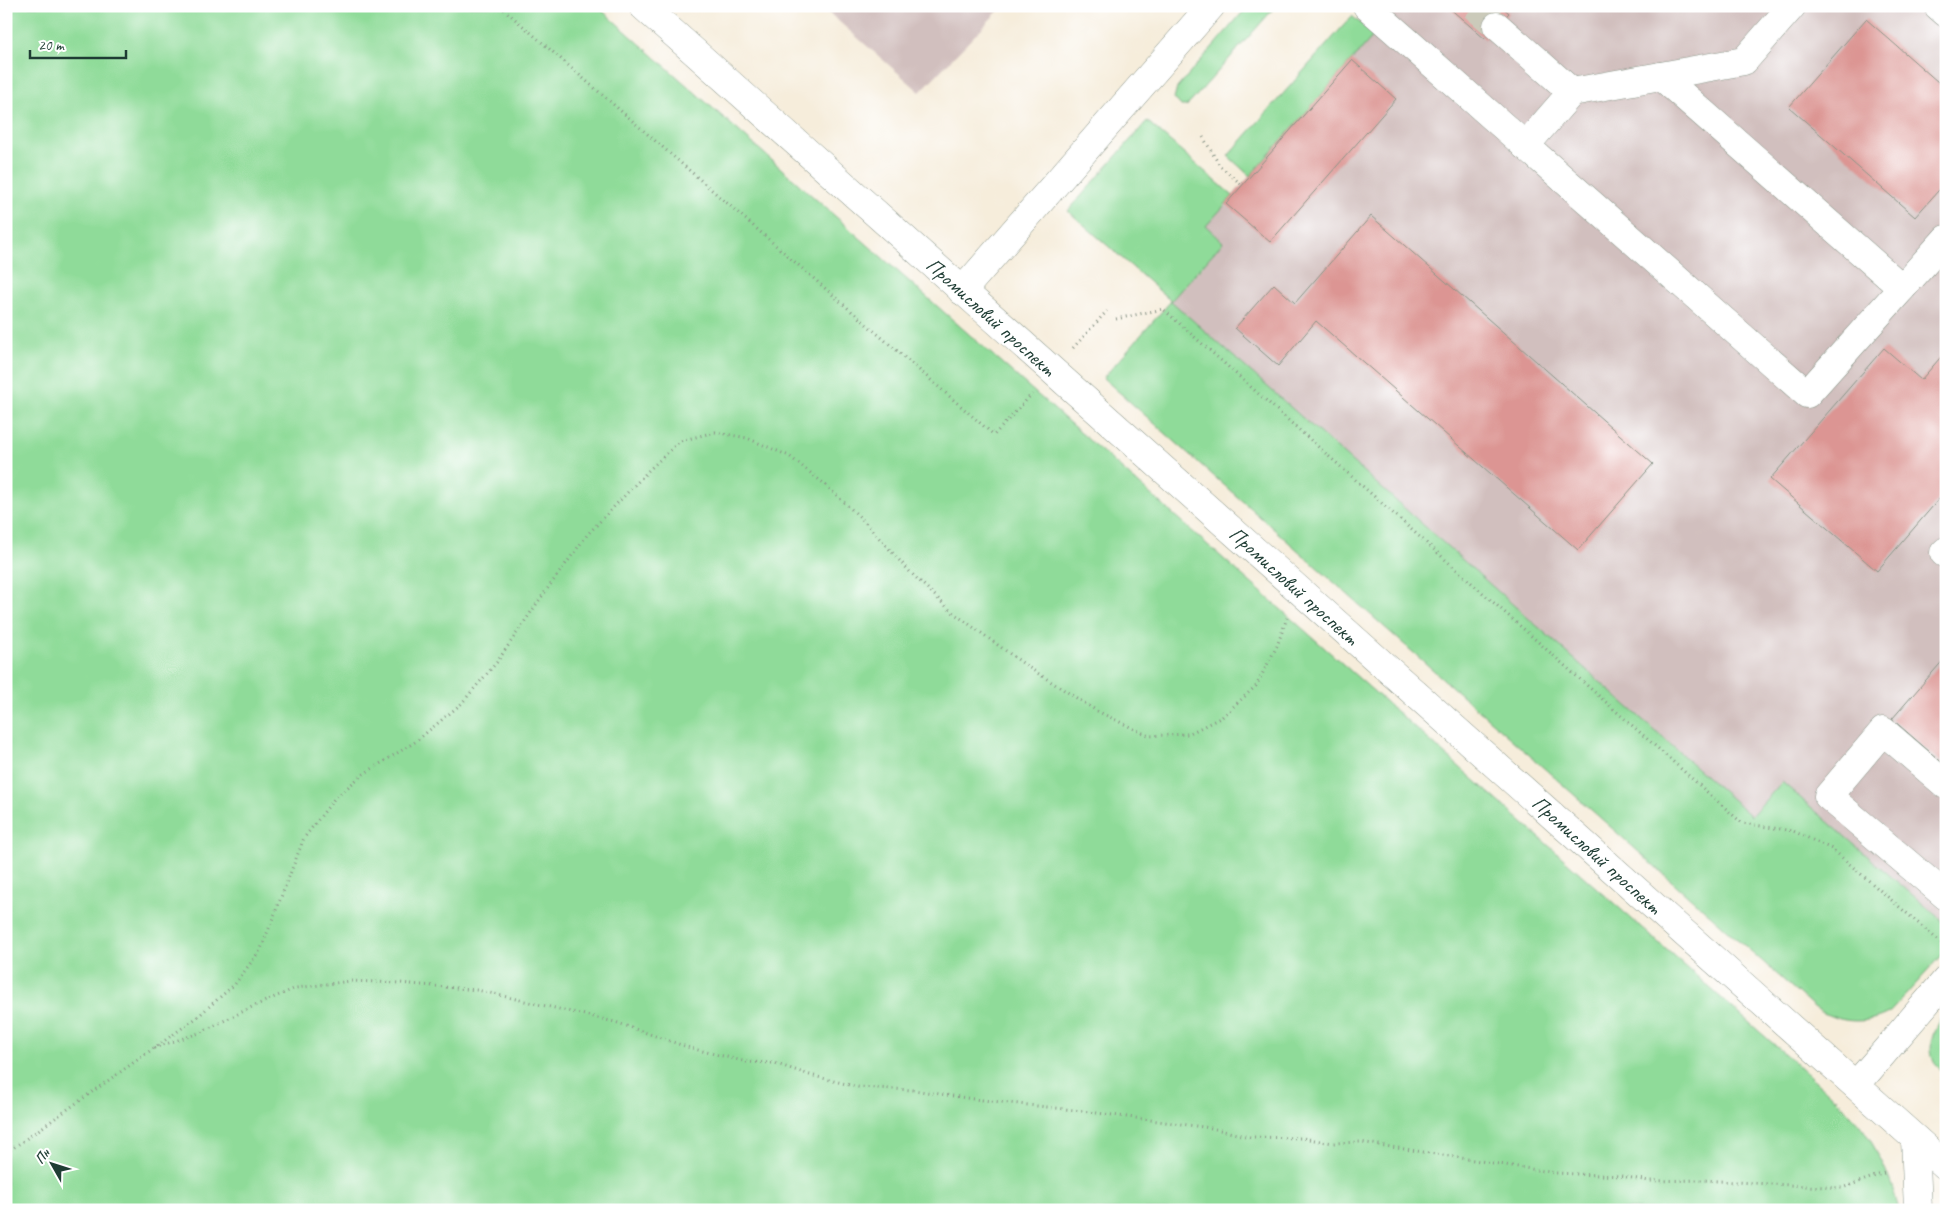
<svg xmlns="http://www.w3.org/2000/svg" width="1952" height="1216" viewBox="0 0 1952 1216" font-family="Caveat,sans-serif">
	<style>
		.industrial { fill: #d1bfbe }
		.green { fill: #8fdb99; stroke: #578c66 }
		.building { fill: #dc9593 }
		.lines { fill: none; stroke-linecap: round; stroke-linejoin: round }
		.minor-tunnel { stroke: #cbcaba; stroke-width: 28; stroke-dasharray: 28 14; stroke-linecap: butt }
		.minor-casing { stroke: #8a9588; stroke-width: 29 }
		.path { stroke: #8a9588; stroke-width: 3; stroke-dasharray: 1 4; stroke-linecap: butt }
		.minor { stroke: #fff; stroke-width: 28 }
		.labels { text-anchor: middle; stroke-width: 4; stroke-linejoin: round; paint-order: stroke }
		.street-label { font-size: 21px; fill: #1f3d34; stroke: #fff }
	</style>
	<rect width="100%" height="100%" fill="#fff"/>
	<filter id="ink" filterUnits="userSpaceOnUse"><feTurbulence type="fractalNoise" baseFrequency=".02" numOctaves="2"/><feDisplacementMap in="SourceGraphic" scale="10" xChannelSelector="R" yChannelSelector="G"/><feConvolveMatrix kernelMatrix="1 2 1 2 8 2 1 2 1" color-interpolation-filters="sRGB"/></filter>
	<filter id="wash" filterUnits="userSpaceOnUse"><feTurbulence type="fractalNoise" baseFrequency=".0096" numOctaves="4" result="noise"/><feDisplacementMap in="SourceGraphic" scale="20" xChannelSelector="R" yChannelSelector="G"/><feGaussianBlur stdDeviation="1.12" result="paint"/><feColorMatrix in="noise" values="0 0 0 0 0 0 0 0 0 0 0 0 0 0 0 0 0 1.4 0 .05"/><feComposite in="paint" operator="in"/></filter>
	<g filter="url(#wash)">
		<rect width="100%" height="100%" fill="#f6eddb"/>
		<!-- industrial -->
		<g class="industrial">
			<polygon points="821,6 1003,6 920,92"/>
			<polygon points="1398,6 1946,6 1946,924 1782,782 1751,816 1171,301 1223,242 1206,226"/>
		</g>
		<!-- green -->
		<g class="green">
			<path d="M 6,6 L 597,6 L 1837,1100 C 1846,1111 1858,1121 1865,1132 C 1881,1156 1892,1182 1899,1210 L 6,1210 Z"/>
			<polygon points="1248,6 1276,6 1190,103 1186,106 1181,106 1174,98 1177,88"/>
			<polygon points="1352,16 1374,35 1250,176 1228,156"/>
			<path d="M 1147,121 L 1233,196 L 1206,226 L 1223,242 L 1171,301 L 1751,816 L 1782,782 L 1946,924 L 1946,951 L 1890,1012 C 1866,1026 1836,1023 1814,1007 L 1103,378 L 1171,301 L 1068,211 Z"/>
			<path d="M 1946,1009 L 1946,1073 C 1942,1070 1936,1066 1934,1062 C 1926,1044 1936,1024 1946,1009 Z"/>
		</g>
		<g id="blocks">
			<!-- building -->
			<g class="building">
				<polygon points="1447,6 1501,6 1509,13 1485,39"/>
				<polygon points="1866,19 1946,89 1946,182 1915,217 1789,107"/>
				<polygon points="1352,60 1396,99 1270,242 1226,204"/>
				<polygon points="1371,216 1653,464 1578,550 1316,321 1278,366 1235,328 1274,284 1295,303"/>
				<polygon points="1884,348 1921,380 1946,351 1946,491 1877,571 1770,479"/>
				<polygon points="1946,657 1946,766 1892,719"/>
			</g>
		</g>
	</g>
	<g filter="url(#ink)">
		<use href="#blocks" fill-opacity="0" stroke="#8a9588" stroke-width="1"/>
		<g class="lines">
			<!-- minor-tunnel -->
			<polyline class="minor-tunnel" points="1474,6 1497,26"/>
			<defs>
				<g id="minor">
					<polyline points="643,6 1946,1166"/>
					<polyline points="1367,6 1807,394 1946,239"/>
					<polyline points="1938,6 1946,13"/>
					<polyline points="1497,26 1572,92"/>
					<polyline points="1661,76 1902,288"/>
					<polyline points="1525,146 1572,92 1744,61 1792,6"/>
					<polyline points="962,291 1211,6"/>
					<polyline points="1944,553 1946,551"/>
					<polyline points="1946,785 1883,731 1828,796 1946,896"/>
					<polyline points="1856,1085 1946,980"/>
					<polyline points="1915,1139 1918,1210"/>
				</g>
			</defs>
			<!-- minor casing -->
			<use href="#minor" class="minor-casing"/>
			<!-- path -->
			<g class="path">
				<polyline points="500,6 994,435 1032,394"/>
				<polyline points="1203,137 1220,166 1242,185"/>
				<polyline points="1116,319 1163,309 1742,823 1793,831 1832,849 1946,947"/>
				<polyline points="1073,348 1107,311"/>
				<polyline points="154,1048 199,1033 254,1006 296,988 351,981 400,983 477,990 615,1022 690,1048 747,1062 774,1063 810,1075 858,1087 913,1090 973,1099 1074,1110 1211,1128 1250,1137 1302,1138 1333,1143 1360,1142 1556,1173 1621,1176 1649,1181 1701,1180 1842,1188 1887,1172"/>
				<polyline points="6,1153 195,1019 235,984 261,949 304,838 334,799 362,775 415,742 461,704 497,662 540,599 587,535 649,470 680,441 715,432 747,438 789,456 822,482 862,519 910,572 951,611 1028,667 1097,711 1149,736 1188,734 1222,717 1256,686 1277,646 1287,618"/>
			</g>
			<!-- minor -->
			<use href="#minor" class="minor"/>
		</g>
	</g>
	<g class="labels">
		<!-- street labels -->
		<g class="street-label">
			<text transform="translate(991 317) rotate(42)" y="7">Промисловий проспект</text>
			<text transform="translate(1294 586) rotate(42)" y="7">Промисловий проспект</text>
			<text transform="translate(1597 855) rotate(42)" y="7">Промисловий проспект</text>
		</g>
	</g>
	<!-- margin -->
	<rect width="1952" height="1216" fill="none" stroke="#fff" stroke-width="25"/>
	<!-- north arrow -->
	<g transform="translate(52 1164) rotate(309)" stroke="#ffffff" stroke-width="4" paint-order="stroke">
	<path d="M0-4L9 19L0 12L-9 19Z" fill="#1f3d34"/>
	<text y="-8" font-size="14" font-weight="bold" text-anchor="middle" fill="#1f3d34">Пн</text>
	</g>
	<!-- scale -->
	<path d="M30 50v8h96v-8" fill="none" stroke="#1f3d34" stroke-width="2.5"/>
	<text x="38" y="50" font-size="15" fill="#1f3d34" stroke="#ffffff" stroke-width="4" paint-order="stroke">20 m</text>
</svg>
